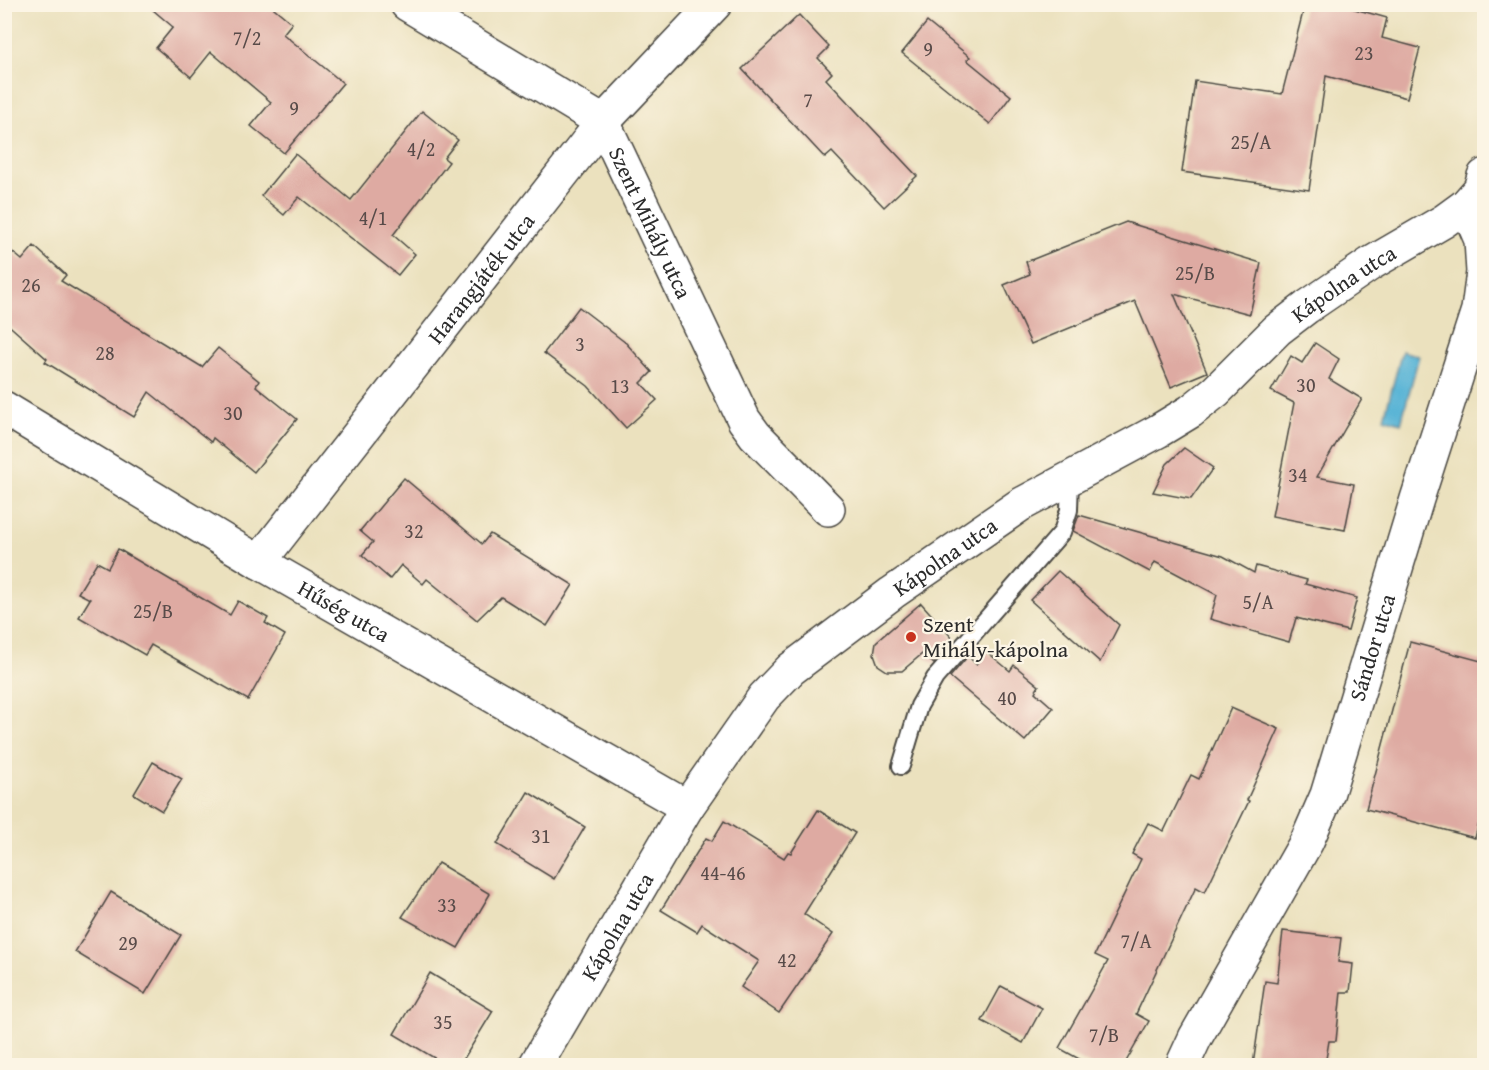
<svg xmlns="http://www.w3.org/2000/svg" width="1489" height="1070" viewBox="0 0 1489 1070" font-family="'Gentium Book Plus',serif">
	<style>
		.water { fill: #58b4d6; stroke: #427080; stroke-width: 1.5 }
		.building { fill: #deaaa2 }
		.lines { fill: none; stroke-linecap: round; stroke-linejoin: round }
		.lane-casing { stroke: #484641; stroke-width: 20 }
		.street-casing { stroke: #484641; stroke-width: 36 }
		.lane { stroke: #fff; stroke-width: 16 }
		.street { stroke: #fff; stroke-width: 33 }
		.poi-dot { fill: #c8321e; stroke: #fcf5e5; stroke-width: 2 }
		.labels { text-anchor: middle; stroke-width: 4.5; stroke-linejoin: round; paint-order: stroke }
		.number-label { font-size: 20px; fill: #584b49 }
		.street-label { font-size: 22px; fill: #2b2b2b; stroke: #fcf5e5 }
		.poi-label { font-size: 22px; fill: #2b2b2b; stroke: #fcf5e5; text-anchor: start }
	</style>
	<rect width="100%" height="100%" fill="#fcf5e5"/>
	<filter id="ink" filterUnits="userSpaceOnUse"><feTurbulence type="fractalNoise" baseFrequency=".0167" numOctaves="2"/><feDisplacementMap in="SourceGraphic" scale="12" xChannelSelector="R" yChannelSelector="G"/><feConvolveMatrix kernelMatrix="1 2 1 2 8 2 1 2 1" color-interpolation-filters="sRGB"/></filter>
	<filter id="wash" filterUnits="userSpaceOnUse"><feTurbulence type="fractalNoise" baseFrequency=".008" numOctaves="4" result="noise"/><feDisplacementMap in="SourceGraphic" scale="24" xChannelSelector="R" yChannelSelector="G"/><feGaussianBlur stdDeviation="1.35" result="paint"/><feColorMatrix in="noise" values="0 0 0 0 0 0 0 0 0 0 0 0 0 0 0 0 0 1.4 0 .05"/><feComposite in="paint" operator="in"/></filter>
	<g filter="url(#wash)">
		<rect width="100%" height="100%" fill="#ebe1be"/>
		<!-- water -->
		<polygon class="water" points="1402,351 1419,356 1401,423 1384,418"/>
		<g id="blocks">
			<!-- building -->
			<g class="building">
				<polygon points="146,4 269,4 292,23 283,34 343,83 284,153 251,126 271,102 211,52 191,77 156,48 173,27"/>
				<polygon points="1305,4 1337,4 1387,18 1382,38 1420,48 1407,98 1326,76 1309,190 1182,172 1195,81 1282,94"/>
				<polygon points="799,15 829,47 818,58 832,73 826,79 917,176 884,207 832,152 825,158 742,69"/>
				<polygon points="927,22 970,57 967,60 1011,96 990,124 902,53"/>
				<polygon points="422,111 458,140 444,158 449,162 393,235 415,254 398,275 299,197 284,215 261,196 295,154 351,200"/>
				<polygon points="1126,222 1261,263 1250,314 1174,294 1207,372 1171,387 1135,301 1031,344 1004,285 1030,274 1026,262"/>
				<polygon points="4,245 22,260 34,246 66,275 61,281 202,367 218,348 259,381 256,386 297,419 254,472 213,438 211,442 149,392 134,417 45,362 47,359 4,321"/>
				<polygon points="579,307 626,343 652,372 641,383 657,400 626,428 588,386 544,353"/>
				<polygon points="1315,343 1339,359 1329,379 1362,399 1317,477 1354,484 1345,530 1272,516 1294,403 1271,391 1291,356 1302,363"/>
				<polygon points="1184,448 1213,468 1191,499 1153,492 1167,464"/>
				<polygon points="404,478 482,544 490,534 573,585 547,626 501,597 477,620 427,579 423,584 401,565 390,579 362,555 373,542 360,531"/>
				<polygon points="1079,515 1223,556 1254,573 1256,566 1307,580 1305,584 1357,598 1348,631 1296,618 1289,642 1210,619 1217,595 1155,562 1150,572 1073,531"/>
				<polygon points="118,549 230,615 238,601 268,618 265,623 285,635 248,700 151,645 145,655 79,617 90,599 78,593 97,562 108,568"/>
				<polygon points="1058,571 1119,625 1100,662 1030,600"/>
				<polygon points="921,603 954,640 934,664 922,654 902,671 887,671 878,665 874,654 876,642"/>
				<polygon points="1410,642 1485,662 1485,800 1475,838 1366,809"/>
				<polygon points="986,651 1010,671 1014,665 1039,686 1035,692 1053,708 1025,741 950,677 968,656 976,664"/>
				<polygon points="1231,708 1279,729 1247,800 1249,801 1216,869 1205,892 1196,887 1136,1014 1149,1021 1124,1065 1090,1065 1059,1048 1108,961 1095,955 1141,859 1132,854 1148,823 1164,831 1191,775 1199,779"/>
				<polygon points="153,762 182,779 162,811 134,794"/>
				<polygon points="528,792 585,827 554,879 497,844"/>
				<polygon points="818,810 855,833 804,914 833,934 779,1013 741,987 759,961 702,924 697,932 661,910 706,838 712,841 724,821 784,858 788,852 791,853"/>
				<polygon points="438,863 490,894 458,948 402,917"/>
				<polygon points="111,892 181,935 145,994 75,952"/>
				<polygon points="1283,931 1341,938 1338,962 1353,964 1350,992 1341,992 1336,1041 1329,1041 1325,1065 1253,1065 1265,981 1277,983"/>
				<polygon points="430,973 493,1011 460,1065 446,1065 394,1034"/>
				<polygon points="1001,986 1042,1008 1023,1043 982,1021"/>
			</g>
		</g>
	</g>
	<g filter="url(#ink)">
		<use href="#blocks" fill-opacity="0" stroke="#484641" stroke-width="1.5"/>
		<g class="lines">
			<defs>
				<polyline id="lane" points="901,766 919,706 935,678 1062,532 1069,510 1070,479"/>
				<g id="street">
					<path id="s1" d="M 407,4 L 603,122 L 744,420 L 755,435 L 828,509"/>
					<path id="s2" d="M 4,408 L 259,562 L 687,807"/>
					<path id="s3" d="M 259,562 L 603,122 L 715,4"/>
					<path id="s4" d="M 535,1066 L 687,807 L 764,697 L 791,669 L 892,593 L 1020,505 L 1158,431 L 1191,411 L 1216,391 L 1277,330 L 1307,307 L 1370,264 L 1444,221 L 1466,205 L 1480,189 L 1484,176"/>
					<path id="s5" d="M 1182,1066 L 1195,1038 L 1307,841 L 1327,795 L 1417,499 L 1478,310 L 1483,272 L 1481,240 L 1466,205"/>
				</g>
			</defs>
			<!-- lane casing -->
			<use href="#lane" class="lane-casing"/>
			<!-- street casing -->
			<use href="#street" class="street-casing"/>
			<!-- lane -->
			<use href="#lane" class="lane"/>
			<!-- street -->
			<use href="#street" class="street"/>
		</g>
	</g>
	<!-- markers -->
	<circle class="poi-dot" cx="911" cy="637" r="6"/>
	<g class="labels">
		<!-- number labels -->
		<g class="number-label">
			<text x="247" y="45">7/2</text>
			<text x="928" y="56">9</text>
			<text x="1364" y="60">23</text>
			<text x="808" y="107">7</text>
			<text x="294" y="115">9</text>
			<text x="1251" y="149">25/A</text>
			<text x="421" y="156">4/2</text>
			<text x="373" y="225">4/1</text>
			<text x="1195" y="280">25/B</text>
			<text x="31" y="292">26</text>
			<text x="580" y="351">3</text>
			<text x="105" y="360">28</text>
			<text x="1306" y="392">30</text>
			<text x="620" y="393">13</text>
			<text x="233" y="420">30</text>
			<text x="1298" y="482">34</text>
			<text x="414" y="538">32</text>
			<text x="1258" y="609">5/A</text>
			<text x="153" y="618">25/B</text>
			<text x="1007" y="705">40</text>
			<text x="541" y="843">31</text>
			<text x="723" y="880">44-46</text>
			<text x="447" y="912">33</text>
			<text x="1136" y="948">7/A</text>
			<text x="128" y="950">29</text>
			<text x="787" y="967">42</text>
			<text x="443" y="1029">35</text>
			<text x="1104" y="1042">7/B</text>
		</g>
		<!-- street labels -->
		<g class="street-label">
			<text dy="8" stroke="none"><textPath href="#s1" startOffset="340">Szent Mihály utca</textPath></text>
			<text dy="8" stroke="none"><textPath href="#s3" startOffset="360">Harangjáték utca</textPath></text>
			<text dy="8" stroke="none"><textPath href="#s4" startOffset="1150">Kápolna utca</textPath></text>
			<text dy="8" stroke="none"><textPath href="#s4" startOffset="664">Kápolna utca</textPath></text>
			<text dy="8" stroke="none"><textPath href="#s2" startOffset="396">Hűség utca</textPath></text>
			<text dy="8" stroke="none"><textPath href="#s5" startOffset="462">Sándor utca</textPath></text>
			<text dy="8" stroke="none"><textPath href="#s4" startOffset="162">Kápolna utca</textPath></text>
		</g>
		<!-- poi labels -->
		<g class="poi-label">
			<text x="923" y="632">Szent<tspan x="923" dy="25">Mihály-kápolna</tspan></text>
		</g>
	</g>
	<!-- margin -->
	<rect width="1489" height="1070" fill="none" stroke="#fcf5e5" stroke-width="24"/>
</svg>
